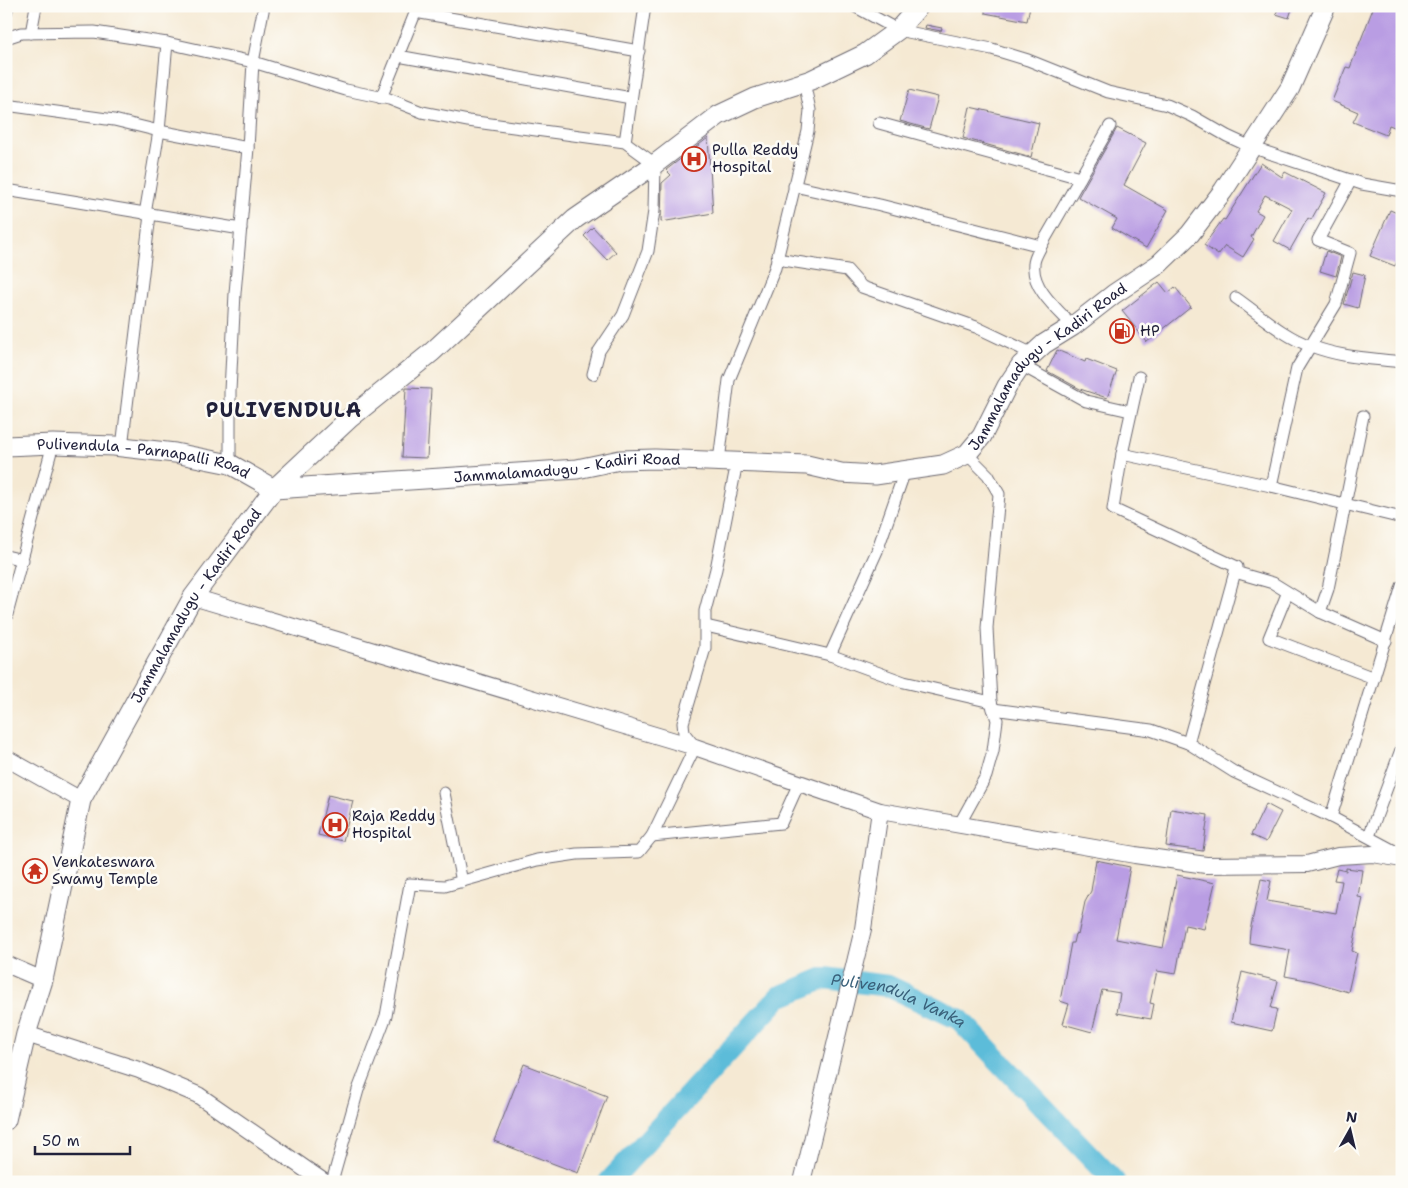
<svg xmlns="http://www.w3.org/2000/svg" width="1408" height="1188" viewBox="0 0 1408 1188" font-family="'Shantell Sans',sans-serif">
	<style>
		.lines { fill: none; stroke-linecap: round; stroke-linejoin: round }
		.river { stroke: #5bbcd9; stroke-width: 22 }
		.building { fill: #b99de3 }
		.street-casing { stroke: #6c6870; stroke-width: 13 }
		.secondary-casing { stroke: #6c6870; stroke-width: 18 }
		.primary-casing { stroke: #6c6870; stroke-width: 21 }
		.street { stroke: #fff; stroke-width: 11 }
		.secondary { stroke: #fff; stroke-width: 16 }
		.primary { stroke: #fff; stroke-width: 19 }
		.labels { text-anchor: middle; stroke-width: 5; stroke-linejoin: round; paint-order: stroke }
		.poi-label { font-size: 15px; fill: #22223b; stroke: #fdfcf7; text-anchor: start }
		.street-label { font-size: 15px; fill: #22223b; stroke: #fdfcf7 }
		.water-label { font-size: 16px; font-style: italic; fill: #39607a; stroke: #fdfcf7 }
		.district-label { font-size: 20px; font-weight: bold; letter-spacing: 1px; fill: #22223b; stroke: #fdfcf7 }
	</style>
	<rect width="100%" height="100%" fill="#fdfcf7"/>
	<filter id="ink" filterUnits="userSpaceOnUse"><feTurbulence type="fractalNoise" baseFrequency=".02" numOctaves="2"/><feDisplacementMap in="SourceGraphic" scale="10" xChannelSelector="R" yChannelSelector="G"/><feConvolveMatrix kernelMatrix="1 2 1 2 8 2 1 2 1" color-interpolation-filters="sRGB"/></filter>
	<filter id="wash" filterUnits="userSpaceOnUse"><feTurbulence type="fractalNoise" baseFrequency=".0096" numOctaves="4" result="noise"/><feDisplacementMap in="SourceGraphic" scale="20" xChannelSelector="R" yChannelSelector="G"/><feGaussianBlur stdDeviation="1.12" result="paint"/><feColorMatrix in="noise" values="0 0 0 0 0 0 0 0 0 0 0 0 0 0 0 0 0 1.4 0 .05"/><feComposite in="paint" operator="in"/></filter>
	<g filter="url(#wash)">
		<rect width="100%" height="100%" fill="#f5e9d3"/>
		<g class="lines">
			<!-- river -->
			<path class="river" id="s1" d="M 609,1182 L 779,997 L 825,978 L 888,986 L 959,1019 L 1115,1182"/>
		</g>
		<g id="blocks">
			<!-- building -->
			<g class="building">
				<polygon points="985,6 1030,6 1027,21 985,13"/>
				<polygon points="1279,6 1293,6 1289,18 1276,14"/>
				<polygon points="1374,6 1402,6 1402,130 1389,125 1386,135 1353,122 1358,112 1332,101 1346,67 1350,68"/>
				<polygon points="926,25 942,28 941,31 925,28"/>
				<polygon points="909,90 938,97 929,129 900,121"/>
				<polygon points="970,107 1039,123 1031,157 963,138"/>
				<polygon points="1117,128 1146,143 1124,185 1168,210 1146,248 1112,228 1117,219 1078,197"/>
				<polygon points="708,138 713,213 661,222 662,183 671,175 666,170"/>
				<polygon points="1261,163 1282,177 1285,172 1326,193 1311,220 1308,218 1290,250 1274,241 1292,209 1265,195 1256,211 1263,215 1251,237 1254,239 1243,257 1225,246 1218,255 1204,245 1223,219 1225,220"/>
				<polygon points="1390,210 1402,215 1402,251 1395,266 1370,256"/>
				<polygon points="593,227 616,252 607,260 584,236"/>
				<polygon points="1326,251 1341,257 1336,276 1320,271"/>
				<polygon points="1353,272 1365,275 1358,308 1344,304"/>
				<polygon points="1159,282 1168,293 1175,287 1191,307 1147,342 1122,311"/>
				<polygon points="1057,350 1085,362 1086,359 1117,371 1107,398 1080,389 1047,371"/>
				<polygon points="406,388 431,389 427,458 402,457"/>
				<polygon points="328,795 353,801 343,841 318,835"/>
				<polygon points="1266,804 1281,812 1266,842 1251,835"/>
				<polygon points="1171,809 1208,815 1203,851 1166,846"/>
				<polygon points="1096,860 1130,867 1116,939 1163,948 1177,875 1215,883 1204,929 1185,925 1176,974 1157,971 1150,1003 1154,1004 1151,1019 1117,1013 1120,993 1102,990 1092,1032 1063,1024 1069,1004 1060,1001 1071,943 1073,943 1075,934 1078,935 1085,902 1091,891"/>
				<polygon points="1346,868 1362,870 1358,897 1363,898 1352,951 1357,953 1348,992 1312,981 1285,976 1290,950 1249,943 1250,931 1261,879 1271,881 1267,901 1336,913 1342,881 1334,880 1337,869 1346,871"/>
				<polygon points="1242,972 1278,981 1271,1008 1277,1009 1272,1031 1231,1022"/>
				<polygon points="524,1064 607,1096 578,1173 494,1141"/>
			</g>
		</g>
	</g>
	<g filter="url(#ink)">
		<use href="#blocks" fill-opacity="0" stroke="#6c6870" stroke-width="1"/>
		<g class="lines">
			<defs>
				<g id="street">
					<polyline points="854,6 898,30 992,49 1028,60 1108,92 1167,105 1192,116 1227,136 1251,147 1362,184 1402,191"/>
					<polyline points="415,12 639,51"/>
					<polyline points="6,13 8,6"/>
					<polyline points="31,33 36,6"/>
					<polyline points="6,38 21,33 94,32 167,43 253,62 346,90 389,99 422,112 468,121 625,142 655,164 654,211 648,251 623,315 599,351 593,374"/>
					<polyline points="398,56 631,98"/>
					<polyline points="381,98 418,6"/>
					<polyline points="6,105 114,120 159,131 248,148"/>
					<polyline points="879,123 1080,178"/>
					<polyline points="625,142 645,6"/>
					<polyline points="794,186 880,205 1041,246"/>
					<polyline points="6,190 241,229"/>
					<polyline points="145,214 159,131 167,43"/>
					<polyline points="777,259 847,270 862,287 976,327 1033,354"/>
					<path d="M 1236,298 C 1259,314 1284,337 1311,346 C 1343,358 1369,358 1402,362"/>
					<path d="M 1073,326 C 1058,310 1031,288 1034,264 C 1034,258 1039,251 1041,246 L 1110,126"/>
					<polyline points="1021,365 1086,401 1130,411"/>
					<polyline points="1139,377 1122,454 1113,509 1237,567 1235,572 1273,583 1320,612 1386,641"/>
					<polyline points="122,447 150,215"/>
					<polyline points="1122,454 1271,486 1402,518"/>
					<polyline points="719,461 729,380 775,268 808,131 810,110 804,82"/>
					<polyline points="230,464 230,391 235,293 248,148 253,62 264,6"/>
					<polyline points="1271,486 1297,368 1336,304 1350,253 1318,240 1351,180"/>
					<polyline points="6,556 23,560"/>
					<polyline points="1287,594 1269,638 1374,678"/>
					<polyline points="1320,612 1328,589 1363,416"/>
					<polyline points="6,618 53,444"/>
					<polyline points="706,626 830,655 904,682 991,702"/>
					<polyline points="830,655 877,551 905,471"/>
					<polyline points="993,709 1151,730 1188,743 1234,772 1331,817 1402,855"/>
					<polyline points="1188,743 1235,572"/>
					<polyline points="444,793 462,882"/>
					<polyline points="1331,817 1402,586"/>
					<polyline points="959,825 986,776 993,751 997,720 991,702 987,628 999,494 988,475 967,454"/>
					<polyline points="652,836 781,823 799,783"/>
					<polyline points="1369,836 1402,747"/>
					<polyline points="332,1182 358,1090 386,1016 410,884 445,886 537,860 577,854 639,852 652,836 695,747 684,733 683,723 705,648 705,611 716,569 737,462"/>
				</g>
				<g id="secondary">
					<polyline points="193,597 695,747 880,811 1135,855 1206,865 1307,864 1338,856 1373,854 1402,859"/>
					<polyline points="6,758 81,800"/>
					<polyline points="6,964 43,980"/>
					<polyline points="26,1034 139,1070 198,1095 324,1182"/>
					<polyline points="802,1182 863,929 880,811"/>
				</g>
				<g id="primary">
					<path id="s2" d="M 6,446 L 53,444 L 114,446 L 175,453 L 230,464 L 274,489"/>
					<path id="s3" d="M 274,489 L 577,469 L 620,460 L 655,459 L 807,465 L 841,473 L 875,475 L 943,465 L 967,454 L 982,436 L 1007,386 L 1021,365 L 1044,344 L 1073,326 L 1114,294 L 1159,264 L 1190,234 L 1223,191 L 1290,88 L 1326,6"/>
					<path id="s4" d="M 6,1120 L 26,1034 L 43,980 L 81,800 L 193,597 L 274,489 L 350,418 L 432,352 L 575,219 L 655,164 L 719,115 L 755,98 L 811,80 L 865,54 L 898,30 L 919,6"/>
				</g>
			</defs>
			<!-- street casing -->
			<use href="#street" class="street-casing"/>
			<!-- secondary casing -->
			<use href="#secondary" class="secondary-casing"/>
			<!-- primary casing -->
			<use href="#primary" class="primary-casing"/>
			<!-- street -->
			<use href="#street" class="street"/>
			<!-- secondary -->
			<use href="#secondary" class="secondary"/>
			<!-- primary -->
			<use href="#primary" class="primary"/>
		</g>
	</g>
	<!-- icons -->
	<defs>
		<symbol id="hospital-ring" viewBox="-11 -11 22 22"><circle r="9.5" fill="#fdfcf7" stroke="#c8321e" stroke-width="1.5"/><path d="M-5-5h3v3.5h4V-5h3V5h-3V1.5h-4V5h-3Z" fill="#c8321e"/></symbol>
		<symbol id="fuel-ring" viewBox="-11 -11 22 22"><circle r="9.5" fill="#fdfcf7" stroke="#c8321e" stroke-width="1.5"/><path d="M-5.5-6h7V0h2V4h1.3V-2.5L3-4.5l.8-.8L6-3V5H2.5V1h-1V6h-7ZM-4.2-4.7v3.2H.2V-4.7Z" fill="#c8321e"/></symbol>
		<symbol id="temple-ring" viewBox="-11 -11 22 22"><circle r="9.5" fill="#fdfcf7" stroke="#c8321e" stroke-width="1.5"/><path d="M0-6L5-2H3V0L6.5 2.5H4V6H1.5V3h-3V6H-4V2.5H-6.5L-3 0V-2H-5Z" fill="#c8321e"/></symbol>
	</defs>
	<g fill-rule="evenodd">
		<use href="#hospital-ring" x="680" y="145" width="28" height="28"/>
		<use href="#fuel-ring" x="1108" y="317" width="28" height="28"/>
		<use href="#hospital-ring" x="321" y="811" width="28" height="28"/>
		<use href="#temple-ring" x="21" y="857" width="28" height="28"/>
	</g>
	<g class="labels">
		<!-- poi labels -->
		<g class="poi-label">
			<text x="712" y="155">Pulla Reddy<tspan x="712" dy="17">Hospital</tspan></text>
			<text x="1140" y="336">HP</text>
			<text x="352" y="821">Raja Reddy<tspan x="352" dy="17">Hospital</tspan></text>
			<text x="52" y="867">Venkateswara<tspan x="52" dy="17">Swamy Temple</tspan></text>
		</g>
		<!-- street labels -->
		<g class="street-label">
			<text dy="5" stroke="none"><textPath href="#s3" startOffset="820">Jammalamadugu - Kadiri Road</textPath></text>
			<text dy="5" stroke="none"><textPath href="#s2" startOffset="139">Pulivendula - Parnapalli Road</textPath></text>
			<text dy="5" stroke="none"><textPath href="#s3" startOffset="294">Jammalamadugu - Kadiri Road</textPath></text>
			<text dy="5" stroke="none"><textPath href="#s4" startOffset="555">Jammalamadugu - Kadiri Road</textPath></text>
		</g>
		<!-- water labels -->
		<g class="water-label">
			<text dy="6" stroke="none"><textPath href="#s1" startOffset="379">Pulivendula Vanka</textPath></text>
		</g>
		<!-- district labels -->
		<g class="district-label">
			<text x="284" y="417">PULIVENDULA</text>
		</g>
	</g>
	<!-- margin -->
	<rect width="1408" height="1188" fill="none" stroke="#fdfcf7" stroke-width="25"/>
	<!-- north arrow -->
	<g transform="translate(1350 1130) rotate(8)" stroke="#fdfcf7" stroke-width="4" paint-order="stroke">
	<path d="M0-4L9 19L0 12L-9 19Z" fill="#22223b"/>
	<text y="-8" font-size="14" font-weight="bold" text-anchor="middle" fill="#22223b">N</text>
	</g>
	<!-- scale -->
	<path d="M35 1146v8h95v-8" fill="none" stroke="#22223b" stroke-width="2.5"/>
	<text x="42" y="1146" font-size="15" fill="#22223b" stroke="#fdfcf7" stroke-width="4" paint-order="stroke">50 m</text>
</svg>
